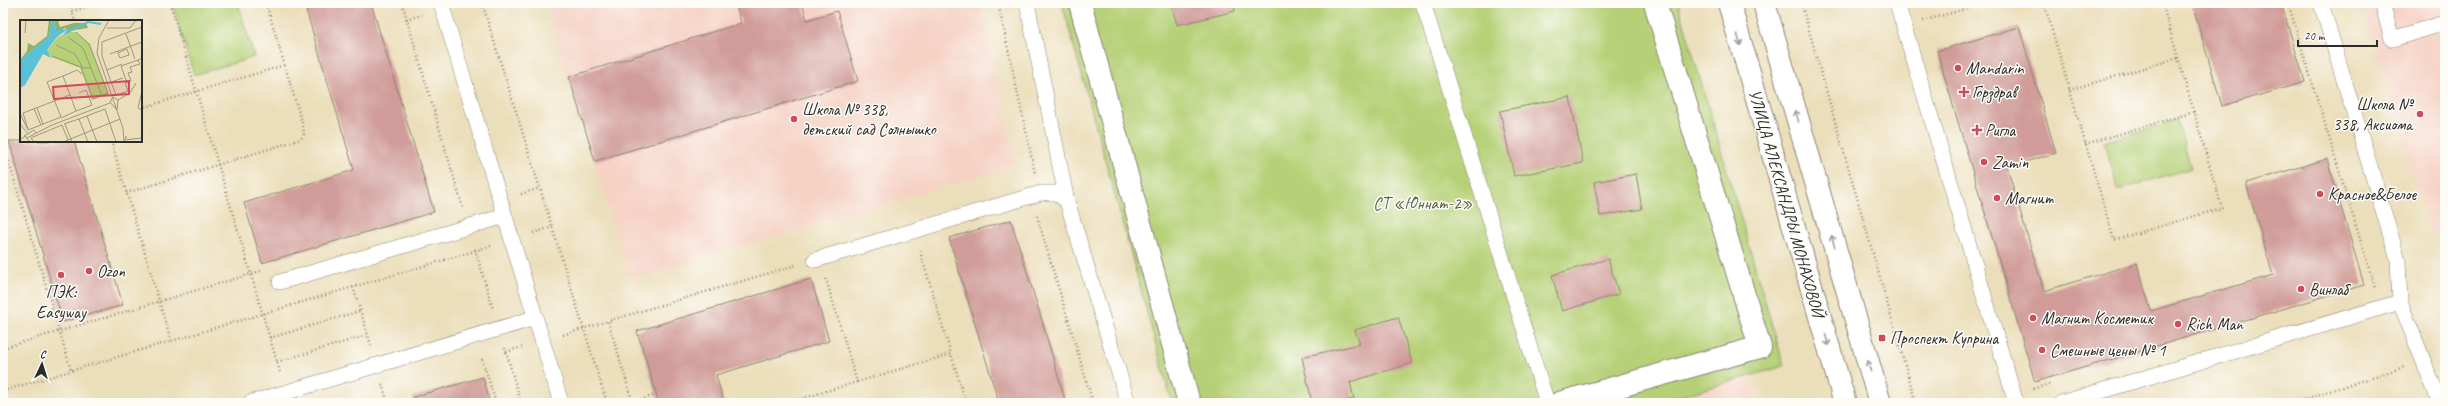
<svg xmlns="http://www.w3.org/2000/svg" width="2448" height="406" viewBox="0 0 2448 406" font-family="Caveat,sans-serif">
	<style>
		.built { fill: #f6d2c5 }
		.green { fill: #b5d076; stroke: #707e50 }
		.building { fill: #d09b98 }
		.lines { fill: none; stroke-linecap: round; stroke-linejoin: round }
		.lane-casing { stroke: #8b8472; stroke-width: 16 }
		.street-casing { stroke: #8b8472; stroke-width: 24 }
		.secondary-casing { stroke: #8b8472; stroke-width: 24 }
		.path { stroke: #8b8472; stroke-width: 2.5; stroke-dasharray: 1 3; stroke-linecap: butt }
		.lane { stroke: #fff; stroke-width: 15 }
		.street { stroke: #fff; stroke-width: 22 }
		.secondary { stroke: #fff; stroke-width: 22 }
		.oneway { stroke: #a0a0a0 }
		.poi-dot { fill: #d1495b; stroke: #fdfcf7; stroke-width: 1.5 }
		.labels { text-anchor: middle; stroke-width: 3; stroke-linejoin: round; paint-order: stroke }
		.poi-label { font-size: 17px; fill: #2b2b2b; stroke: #fdfcf7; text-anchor: start }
		.park-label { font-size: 17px; fill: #545d42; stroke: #fdfcf7 }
		.street-label { font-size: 17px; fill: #2b2b2b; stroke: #fdfcf7 }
		.inset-river { fill: none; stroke: #5ac1d7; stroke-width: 2 }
		.inset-road { fill: none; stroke: #9e9681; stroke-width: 1 }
		.view { fill: #d1495b; fill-opacity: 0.15; stroke: #d1495b; stroke-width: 2 }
		.inset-edge { fill: none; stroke: #2b2b2b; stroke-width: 2 }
	</style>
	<rect width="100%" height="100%" fill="#fdfcf7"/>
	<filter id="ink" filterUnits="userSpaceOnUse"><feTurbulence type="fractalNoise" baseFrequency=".025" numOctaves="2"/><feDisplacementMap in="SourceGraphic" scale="8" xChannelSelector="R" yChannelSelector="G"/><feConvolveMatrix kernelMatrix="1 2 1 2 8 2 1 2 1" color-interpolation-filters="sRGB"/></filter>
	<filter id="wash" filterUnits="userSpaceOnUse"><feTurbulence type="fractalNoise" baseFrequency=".012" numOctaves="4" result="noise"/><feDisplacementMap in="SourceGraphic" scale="16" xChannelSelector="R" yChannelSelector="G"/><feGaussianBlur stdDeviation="0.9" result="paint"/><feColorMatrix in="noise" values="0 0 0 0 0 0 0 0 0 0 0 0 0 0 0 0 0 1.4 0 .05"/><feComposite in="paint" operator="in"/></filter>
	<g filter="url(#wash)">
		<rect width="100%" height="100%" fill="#ebdeba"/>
		<!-- built -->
		<g class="built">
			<polygon points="546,3 980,3 1016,165 630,280"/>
			<polygon points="2362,3 2445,3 2445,224 2431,236"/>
			<polygon points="1750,376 1758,403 1657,403"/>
		</g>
		<!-- green -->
		<g class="green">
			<polygon points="183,3 238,3 254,57 194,75 173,6"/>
			<polygon points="1062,3 1678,3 1784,366 1657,403 1172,403"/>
			<polygon points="2177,120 2191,168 2118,190 2104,142"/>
		</g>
		<g id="blocks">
			<!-- building -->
			<g class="building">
				<polygon points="304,3 371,3 434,212 262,263 244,203 354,170"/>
				<polygon points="735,3 802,3 807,20 837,11 858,81 595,161 569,77 741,23"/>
				<polygon points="1171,3 1234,3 1235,11 1177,25"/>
				<polygon points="2192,3 2281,3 2305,82 2222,106"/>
				<polygon points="2019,27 2056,153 2007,167 2044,291 2137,263 2151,311 2273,275 2246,183 2327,159 2364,285 2035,382 1937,51"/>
				<polygon points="1570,97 1583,163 1514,176 1500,111"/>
				<polygon points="9,141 74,141 123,305 63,322"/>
				<polygon points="1636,174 1642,209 1600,216 1594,182"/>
				<polygon points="1011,220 1040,314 1066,403 999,403 949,238"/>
				<polygon points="1608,259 1619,294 1562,311 1552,275"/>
				<polygon points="811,279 829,341 716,375 724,403 659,403 637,331"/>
				<polygon points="1398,317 1412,363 1350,382 1354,399 1338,403 1312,403 1302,357 1360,344 1355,330"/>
				<polygon points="483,377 490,403 414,403 413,397"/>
			</g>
		</g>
	</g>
	<g filter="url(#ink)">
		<use href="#blocks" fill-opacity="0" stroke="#8b8472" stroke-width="1"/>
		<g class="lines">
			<defs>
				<g id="lane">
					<polyline points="441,3 561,403"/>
					<polyline points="1027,3 1067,201"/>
					<polyline points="1423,3 1547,403"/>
					<polyline points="1897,3 2016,403"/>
					<polyline points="2321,3 2398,260 2400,302 2440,403"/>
					<polyline points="2382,3 2392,39 2445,23"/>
					<polyline points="815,260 1041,193 1056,193 1067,201 1128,403"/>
					<polyline points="280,282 505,216"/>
					<polyline points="250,403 535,318"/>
					<polyline points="2061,403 2400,302"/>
				</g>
				<g id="street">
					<polyline points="1080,3 1189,403"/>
					<polyline points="1559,403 1760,347 1655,3"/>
				</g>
				<g id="secondary">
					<polyline points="1729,3 1845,403"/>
					<polyline points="1764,3 1880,403"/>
				</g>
			</defs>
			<!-- lane casing -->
			<use href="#lane" class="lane-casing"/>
			<!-- street casing -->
			<use href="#street" class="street-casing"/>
			<!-- secondary casing -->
			<use href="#secondary" class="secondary-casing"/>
			<!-- path -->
			<g class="path">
				<polyline points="69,3 75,21"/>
				<polyline points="170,3 280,372"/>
				<polyline points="402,3 463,208"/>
				<polyline points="482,3 607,403"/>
				<polyline points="998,3 1035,173"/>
				<polyline points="1801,3 1916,403"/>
				<polyline points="2044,3 2114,240 2222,208 2162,3"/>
				<polyline points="2288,3 2375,288"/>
				<polyline points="72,11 99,3"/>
				<polyline points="406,19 422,15"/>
				<polyline points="1923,21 1986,3"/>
				<polyline points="2069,90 2178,58"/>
				<polyline points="141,108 285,65"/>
				<polyline points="111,141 171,341"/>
				<polyline points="3,142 71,370"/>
				<polyline points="2085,144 2194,112"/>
				<polyline points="126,193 301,139 304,134 303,126 266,3"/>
				<polyline points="521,194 540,188"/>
				<polyline points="1037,216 1093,403"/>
				<polyline points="533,233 553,227"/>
				<polyline points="475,249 493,309"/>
				<polyline points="920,251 951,354"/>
				<polyline points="353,287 371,345"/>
				<polyline points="563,335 608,321"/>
				<polyline points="270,338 360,311"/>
				<polyline points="3,348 261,271"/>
				<polyline points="505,348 521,403"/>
				<polyline points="506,352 522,347"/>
				<polyline points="482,359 496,403"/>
				<polyline points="277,362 368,335"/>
				<polyline points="857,382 951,354 966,403"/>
				<polyline points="382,384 388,403"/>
				<polyline points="2033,389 2049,384"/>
				<polyline points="3,391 491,246"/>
				<polyline points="629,403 656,395"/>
				<polyline points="633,403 608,321 796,265"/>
				<polyline points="787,403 857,382 826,279"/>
				<polyline points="2292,403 2404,367"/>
			</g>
			<!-- lane -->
			<use href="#lane" class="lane"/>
			<!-- street -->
			<use href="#street" class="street"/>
			<!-- secondary -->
			<use href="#secondary" class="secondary"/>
		</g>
		<!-- one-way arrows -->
		<defs><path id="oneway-shaft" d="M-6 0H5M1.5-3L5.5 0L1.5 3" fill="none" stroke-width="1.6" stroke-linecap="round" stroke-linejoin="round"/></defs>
		<g class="oneway">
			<use href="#oneway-shaft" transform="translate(1739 40) rotate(74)"/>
			<use href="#oneway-shaft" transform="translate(1797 116) rotate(-106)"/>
			<use href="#oneway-shaft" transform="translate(1833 241) rotate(-106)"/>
			<use href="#oneway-shaft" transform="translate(1827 340) rotate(74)"/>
			<use href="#oneway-shaft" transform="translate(1869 366) rotate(-106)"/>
		</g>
	</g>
	<!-- markers -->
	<g class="poi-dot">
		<circle cx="1958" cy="68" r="4"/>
		<path d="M1962 86h4v4h4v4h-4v4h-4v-4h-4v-4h4z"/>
		<circle cx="2420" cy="114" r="4"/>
		<circle cx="794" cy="119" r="4"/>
		<path d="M1975 124h4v4h4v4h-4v4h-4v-4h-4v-4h4z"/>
		<circle cx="1984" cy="162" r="4"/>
		<circle cx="2320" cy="194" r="4"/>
		<circle cx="1997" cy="198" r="4"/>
		<circle cx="89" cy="271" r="4"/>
		<circle cx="61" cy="275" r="4"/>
		<circle cx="2301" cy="289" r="4"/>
		<circle cx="2033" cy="318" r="4"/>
		<circle cx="2178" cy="324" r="4"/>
		<rect x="1878" y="334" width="8" height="8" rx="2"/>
		<circle cx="2042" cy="350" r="4"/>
	</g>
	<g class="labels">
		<!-- poi labels -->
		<g class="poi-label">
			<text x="1966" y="74">Mandarin</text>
			<text x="1972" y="98">Горздрав</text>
			<text x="2412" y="110" text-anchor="end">Школа №<tspan x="2412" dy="20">338, Аксиома</tspan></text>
			<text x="802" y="115">Школа № 338,<tspan x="802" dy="20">детский сад Солнышко</tspan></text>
			<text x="1985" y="136">Ригла</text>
			<text x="1992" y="168">Zamin</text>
			<text x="2328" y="200">Красное&amp;Белое</text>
			<text x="2005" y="204">Магнит</text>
			<text x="97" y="277">Ozon</text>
			<text x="2309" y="295">Винлаб</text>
			<text x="61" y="298" text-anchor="middle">ПЭК:<tspan x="61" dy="20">Easyway</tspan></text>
			<text x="2041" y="324">Магнит Косметик</text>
			<text x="2186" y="330">Rich Man</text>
			<text x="1890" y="344">Проспект Куприна</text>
			<text x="2050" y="356">Смешные цены № 1</text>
		</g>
		<!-- park labels -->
		<g class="park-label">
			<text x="1423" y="209">СТ «Юннат-2»</text>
		</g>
		<!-- street labels -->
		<g class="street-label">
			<text transform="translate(1787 203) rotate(74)" y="6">УЛИЦА АЛЕКСАНДРЫ МОНАХОВОЙ</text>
		</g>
	</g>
	<!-- overview -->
	<g transform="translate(20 20)">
		<rect width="122" height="122" fill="#ebdeba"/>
		<path d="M 48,12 L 56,12 L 70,24 L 89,74 L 72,80 L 60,48 L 31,37 L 27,31 L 37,18 Z" fill="#b5d076"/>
		<path d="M 29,0 L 32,0 L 29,17 L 0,40 L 7,31 L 8,23 L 14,26 L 27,16 ZM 34,0 L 38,0 L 40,7 L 54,3 L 66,3 L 68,8 L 49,11 L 45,8 L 40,11 L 36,10 Z" fill="#90b267"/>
		<path d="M 32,0 L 34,0 L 36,10 L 48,9 L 37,17 L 27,30 L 31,38 L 23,34 L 5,65 L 0,68 L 0,40 L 29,16 Z" fill="#5ac1d7"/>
		<path class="inset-river" d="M 48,10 L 46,13 L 68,2 L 81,4"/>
		<path class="inset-road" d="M 89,0 L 79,18 L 77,33 L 103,108 L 104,122M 87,8 L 110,8 L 116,0M 5,13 L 6,0M 106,14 L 115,39M 82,22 L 82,36 L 91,62 L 103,58M 82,22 L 122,7M 36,25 L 55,34 L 63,48 L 71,48 L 63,28 L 48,17M 98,31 L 98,33 L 100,38 L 109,35 L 107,29 L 98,33M 90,34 L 122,22M 32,36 L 61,47 L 73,79 L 88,73 L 69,24 L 56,12M 118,40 L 120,44 L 110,47 L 112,52 L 108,53 L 111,61 L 107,63 L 101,46 L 118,40 L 122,38M 71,48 L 82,76M 87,50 L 102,44M 43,56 L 57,50 L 62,54M 91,62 L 96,75 L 108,71M 105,62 L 109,74M 122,71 L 118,88 L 122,90M 98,80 L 110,73 L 116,63M 17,88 L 23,104M 14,89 L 21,105M 96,89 L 90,82 L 93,77 L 98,80 L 97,90M 0,93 L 8,110 L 41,97 L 27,62 L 43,56 L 56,91 L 72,85 L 66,70 L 59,73M 67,96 L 77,122M 41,98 L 56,91M 0,104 L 8,114M 44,104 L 59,99M 45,104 L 52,122M 8,109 L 3,93 L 50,75M 4,116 L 14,110 L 16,113M 105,117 L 107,117 L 104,120 L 122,118M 7,118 L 32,105 L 90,83M 0,120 L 5,116 L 10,122M 14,122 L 11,118 L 13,117 L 42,105 L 48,120M 43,122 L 100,99M 68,122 L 59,99 L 85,89 L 96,122"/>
		<path class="view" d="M 109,61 L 109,74 L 34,79 L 33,67 Z"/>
		<rect width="122" height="122" class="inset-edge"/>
	</g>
	<!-- margin -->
	<rect width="2448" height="406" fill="none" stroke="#fdfcf7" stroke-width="16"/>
	<!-- north arrow -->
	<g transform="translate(42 364) rotate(4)" stroke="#fdfcf7" stroke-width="3" paint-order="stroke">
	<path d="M0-3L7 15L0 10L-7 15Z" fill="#2b2b2b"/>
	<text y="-6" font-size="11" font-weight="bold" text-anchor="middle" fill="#2b2b2b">С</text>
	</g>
	<!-- scale -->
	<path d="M2298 40v6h79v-6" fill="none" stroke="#2b2b2b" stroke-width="2"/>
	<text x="2304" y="40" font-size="12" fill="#2b2b2b" stroke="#fdfcf7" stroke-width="3" paint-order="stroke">20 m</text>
</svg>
